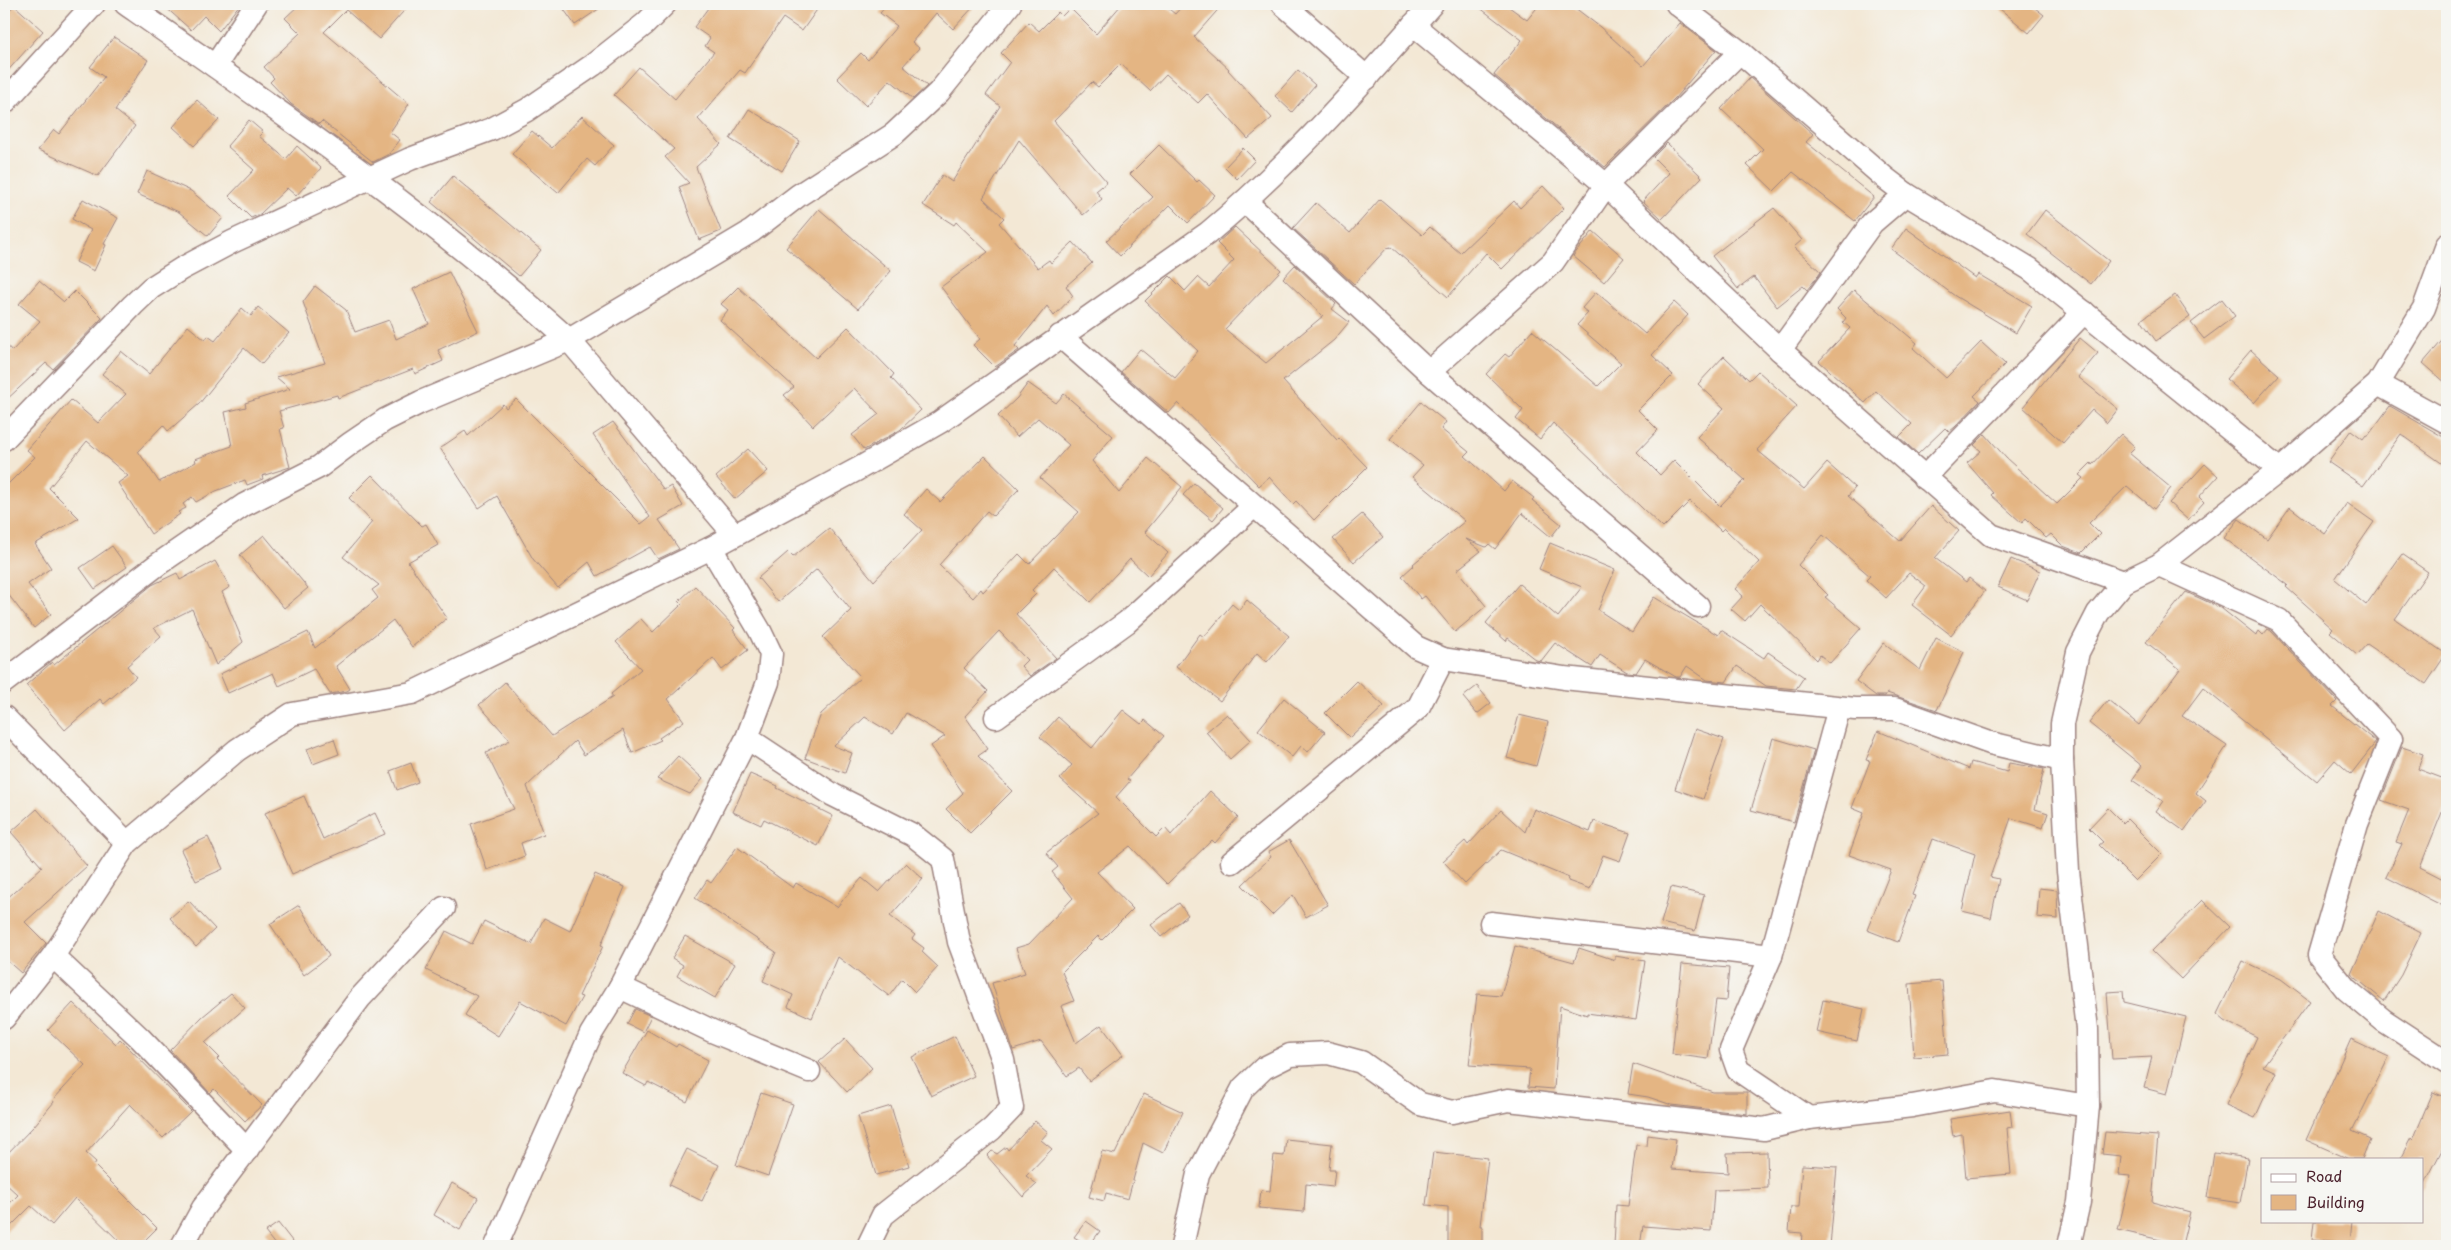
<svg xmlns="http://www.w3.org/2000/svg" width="2451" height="1250" viewBox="0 0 2451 1250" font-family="'Playpen Sans',sans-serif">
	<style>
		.building { fill: #e4b583 }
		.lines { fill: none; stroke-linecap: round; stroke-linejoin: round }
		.minor-casing { stroke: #9e8480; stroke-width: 25 }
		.minor { stroke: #fff; stroke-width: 22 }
	</style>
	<rect width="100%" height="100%" fill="#f6f6f2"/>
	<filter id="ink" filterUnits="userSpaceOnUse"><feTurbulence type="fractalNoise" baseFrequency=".02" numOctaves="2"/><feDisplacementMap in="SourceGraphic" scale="10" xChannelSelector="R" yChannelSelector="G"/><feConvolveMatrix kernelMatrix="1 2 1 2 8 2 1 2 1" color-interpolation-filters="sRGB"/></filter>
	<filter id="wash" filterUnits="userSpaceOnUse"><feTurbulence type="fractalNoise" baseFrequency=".0096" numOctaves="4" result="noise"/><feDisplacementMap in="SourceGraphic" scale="20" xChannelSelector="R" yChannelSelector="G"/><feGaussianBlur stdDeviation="1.12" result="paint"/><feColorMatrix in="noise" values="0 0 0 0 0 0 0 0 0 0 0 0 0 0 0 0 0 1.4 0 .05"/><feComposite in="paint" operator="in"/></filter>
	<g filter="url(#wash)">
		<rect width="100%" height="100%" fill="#f3e8d5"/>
		<g id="blocks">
			<!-- building -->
			<g class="building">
				<polygon points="162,4 240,4 219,31 204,16 191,30"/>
				<polygon points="300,4 410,4 379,39 346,10 324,32 409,104 390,132 400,140 389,154 373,162 322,121 319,124 291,104 270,82 274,78 264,67 300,33 285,18"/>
				<polygon points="560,4 606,4 575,25"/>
				<polygon points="711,4 821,4 802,31 783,18 745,73 740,70 698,119 721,144 696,167 721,231 699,240 679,187 689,183 665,157 674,149 614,95 639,67 675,99 714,52 705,46 710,38 694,27"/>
				<polygon points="888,4 976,4 953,29 936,13 912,42 919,48 903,66 927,86 913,99 890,80 866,106 837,78 861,53 868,60 897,26 880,13"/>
				<polygon points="1122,4 1163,4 1175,14 1184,4 1223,4 1194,37 1229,69 1228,70 1272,118 1248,139 1207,94 1198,103 1166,74 1150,91 1121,64 1098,87 1092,82 1054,121 1107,182 1096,191 1102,199 1083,215 1019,140 983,198 1004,218 999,223 1038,268 1049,260 1051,263 1073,242 1092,263 1066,286 1073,296 1054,316 1047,306 1015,346 1019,350 995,367 973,345 980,339 941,287 988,252 956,222 954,225 923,205 942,175 952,182 1000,106 986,95 1010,62 1001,53 1029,22 1039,31 1058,12 1062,16 1070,8 1096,34"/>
				<polygon points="1475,4 1505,4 1527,20 1540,4 1570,4 1600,27 1643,66 1680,23 1716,50 1675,98 1605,167 1494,75 1522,40"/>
				<polygon points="1994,4 2030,4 2044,15 2029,33"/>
				<polygon points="14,5 43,31 4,75 4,17"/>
				<polygon points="114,37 148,60 115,110 135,126 98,176 38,150 54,130 59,134 104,77 90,67"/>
				<polygon points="1298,70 1315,85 1292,112 1275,96"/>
				<polygon points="1750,78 1813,134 1806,142 1874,197 1855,221 1793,172 1774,191 1747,165 1763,149 1721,109"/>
				<polygon points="197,100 219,120 194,146 173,127"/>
				<polygon points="749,109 800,141 782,171 730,139"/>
				<polygon points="582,116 614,145 595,166 587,159 558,193 512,154 532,131 552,148"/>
				<polygon points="249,120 263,132 259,136 286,159 297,146 321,168 296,196 287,188 260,214 251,218 229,196 254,170 227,146"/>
				<polygon points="1667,143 1702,177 1662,219 1643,201 1669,173 1653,157"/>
				<polygon points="1159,145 1197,182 1199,180 1215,195 1188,223 1170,205 1120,256 1106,241 1153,197 1130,174"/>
				<polygon points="1243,148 1255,160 1237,179 1225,167"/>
				<polygon points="147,171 191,191 223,218 208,236 179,212 137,194"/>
				<polygon points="453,176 541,250 519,276 431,202"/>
				<polygon points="1543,186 1564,208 1502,269 1486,253 1448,297 1391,247 1387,248 1354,284 1293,228 1316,203 1350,233 1380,199 1422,235 1430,227 1460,253 1514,201 1520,208"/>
				<polygon points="83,199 118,218 104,244 106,245 94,271 76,262 91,230 72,219"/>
				<polygon points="1774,208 1802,240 1794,247 1821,272 1807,290 1803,286 1777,307 1754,277 1738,289 1712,256"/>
				<polygon points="819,209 891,271 858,309 786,248"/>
				<polygon points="2045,210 2109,261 2091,284 2027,234"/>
				<polygon points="1235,227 1281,270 1225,329 1266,363 1323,316 1283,278 1295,265 1336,304 1332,309 1349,322 1334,340 1283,381 1337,440 1339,438 1367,467 1314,520 1296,501 1293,504 1269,477 1259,486 1178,403 1169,413 1121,372 1140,349 1175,378 1198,351 1145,301 1170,276 1185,291 1198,277 1209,287 1234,260 1217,243"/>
				<polygon points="1906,228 1975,278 1978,274 2032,306 2016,333 1955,296 1891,249"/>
				<polygon points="1593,231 1624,258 1604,282 1573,256"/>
				<polygon points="449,272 478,331 438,350 443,361 415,374 413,369 338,398 337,395 279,411 284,428 280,429 290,467 262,476 263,479 247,485 245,480 216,491 196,502 192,497 183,504 186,508 178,512 180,514 151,534 118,483 128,476 87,441 49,488 79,518 35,544 51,568 28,584 51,614 34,628 4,589 4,488 35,457 27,450 71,400 98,423 126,394 102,374 121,351 149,374 188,326 205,340 208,336 215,341 242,308 251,316 258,307 289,333 262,364 244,348 199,404 168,431 163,425 138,451 159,482 196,462 195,459 232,446 225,412 246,407 245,403 290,389 276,377 325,363 303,302 315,286 346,310 355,332 389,320 396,339 429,324 413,289"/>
				<polygon points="39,281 64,302 75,291 102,318 53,369 46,363 4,402 4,342 12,351 40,321 19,304"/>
				<polygon points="738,287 816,358 848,327 894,374 891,378 921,410 900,430 864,450 852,435 879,414 854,388 813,426 784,395 794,387 720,320 728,310 721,304"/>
				<polygon points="1854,290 1917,343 1913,348 1946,378 1981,342 2005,364 1974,396 1980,401 1955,427 1949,432 1945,428 1918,454 1899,437 1912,424 1876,391 1865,403 1819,361 1850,328 1843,322 1846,318 1837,309"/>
				<polygon points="1596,292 1645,334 1674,302 1688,315 1652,355 1673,375 1638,410 1658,430 1637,452 1660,475 1674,460 1720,506 1745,480 1697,437 1724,408 1698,384 1724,356 1749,380 1758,371 1797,406 1757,450 1804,489 1827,463 1855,488 1848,496 1900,541 1931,506 1959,531 1935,558 1966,582 1969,578 1985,591 1951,635 1912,605 1926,586 1909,573 1886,598 1866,580 1870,576 1823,535 1798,565 1828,595 1825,597 1861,628 1830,663 1820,655 1817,660 1760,604 1745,621 1731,609 1743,596 1735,589 1759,562 1724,528 1721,531 1690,501 1663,528 1553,423 1540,439 1516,419 1523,410 1486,374 1505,354 1509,357 1532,330 1598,386 1621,363 1577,325 1588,313 1582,308"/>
				<polygon points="2175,295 2190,317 2156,341 2141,320"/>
				<polygon points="2222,299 2235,316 2204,339 2191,323"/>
				<polygon points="2447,335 2447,384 2423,363"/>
				<polygon points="2080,338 2098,353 2078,377 2118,409 2107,423 2092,410 2063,443 2023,407"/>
				<polygon points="2251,350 2279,375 2254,403 2226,379"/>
				<polygon points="1028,383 1056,403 1064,394 1113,436 1092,461 1119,493 1148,458 1182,487 1145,532 1168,553 1148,576 1130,559 1090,602 1054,567 1032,590 1036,594 1016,614 1056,658 1030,676 1021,666 1027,660 999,631 964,668 988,691 965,716 988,749 978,756 1012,791 970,833 946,809 963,793 931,746 945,736 906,713 893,734 865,717 834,746 852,753 845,773 805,758 821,714 861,677 823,637 851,610 817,569 778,602 758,578 788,552 793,557 829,528 874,581 922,530 904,514 926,489 940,502 985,456 1019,489 993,516 987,511 939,565 973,598 981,589 983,592 1019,554 1029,564 1079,512 1040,478 1069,445 1038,418 1017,437 998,416 1017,398"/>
				<polygon points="516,399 641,524 650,517 593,435 613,422 664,490 671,486 683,506 659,520 679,549 658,559 650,547 597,576 589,562 558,588 533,559 497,496 479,508 440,448 465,431 468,436 503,404 506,408"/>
				<polygon points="1421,402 1446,422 1441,429 1469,452 1465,456 1504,491 1512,481 1534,498 1532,500 1561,524 1551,537 1522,513 1495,549 1489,544 1486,547 1466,539 1481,551 1457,570 1486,606 1455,632 1425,596 1421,599 1402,576 1414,565 1413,564 1465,521 1412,477 1423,465 1390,439"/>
				<polygon points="2390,406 2447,439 2447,467 2401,434 2363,486 2328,462 2351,430 2363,439 2366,435 2368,436"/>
				<polygon points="1985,434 2006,458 2057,504 2083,478 2079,475 2091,463 2092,465 2121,434 2135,447 2129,453 2171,488 2154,509 2127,486 2089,523 2100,534 2081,553 2063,546 2051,534 2046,538 2026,518 2022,523 1991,495 1993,493 1967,463 1981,451 1974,445"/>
				<polygon points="748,449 768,471 735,499 716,477"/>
				<polygon points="2205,464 2218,476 2199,497 2204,502 2188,520 2169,503"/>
				<polygon points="372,475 422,526 426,524 438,545 408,562 447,618 412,647 393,620 336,666 350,689 347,691 330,694 314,669 279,686 273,673 228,693 220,674 308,632 315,648 378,598 372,590 379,585 343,557 372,522 349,498"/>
				<polygon points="1194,483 1223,508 1213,520 1183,495"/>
				<polygon points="2347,503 2374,522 2335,579 2366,605 2402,554 2428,572 2395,619 2446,654 2426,684 2367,644 2357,655 2330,632 2333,629 2286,587 2288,585 2224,538 2239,519 2267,539 2290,507 2325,534"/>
				<polygon points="1362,514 1383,537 1354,562 1333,539"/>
				<polygon points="264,535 308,588 284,608 240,555"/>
				<polygon points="1550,543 1615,570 1598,610 1632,632 1654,597 1718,635 1721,630 1764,658 1768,652 1804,677 1796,689 1766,686 1737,666 1726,682 1707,680 1687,666 1680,677 1676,677 1645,659 1636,673 1627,672 1600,655 1592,667 1555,643 1541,661 1536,660 1508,638 1506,641 1486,623 1519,584 1558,617 1582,587 1539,569"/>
				<polygon points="112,546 127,567 95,589 80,568"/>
				<polygon points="2011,559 2040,571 2027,600 1998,587"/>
				<polygon points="215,561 230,587 222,592 243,642 216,665 192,609 154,628 161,636 127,666 136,677 104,704 100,699 65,730 26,685 52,662 54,665 152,585 177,573 180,580"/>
				<polygon points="695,586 735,628 733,630 748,650 722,670 713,658 668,699 684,721 659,738 661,740 632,753 623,730 584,755 575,741 527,786 544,834 521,843 525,856 487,870 471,824 514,809 486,753 510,740 479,705 505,682 552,736 613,697 611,694 641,669 616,642 641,619 653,632 682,604 679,601"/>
				<polygon points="2186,592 2221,608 2256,636 2259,631 2263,635 2268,629 2271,631 2337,701 2332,706 2376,742 2351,774 2335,760 2317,781 2203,688 2182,716 2227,746 2196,793 2206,801 2184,831 2156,811 2163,801 2132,780 2142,766 2089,723 2108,700 2139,725 2180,669 2146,642"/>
				<polygon points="1247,600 1289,636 1267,662 1257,653 1220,701 1176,667 1200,634 1204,637 1232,604 1239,610"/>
				<polygon points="1936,638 1964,652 1937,710 1887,693 1885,696 1876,696 1856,681 1884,643 1920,670"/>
				<polygon points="1357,681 1384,706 1350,738 1325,713"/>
				<polygon points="1477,686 1491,703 1477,714 1463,697"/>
				<polygon points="1284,698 1325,732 1308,752 1301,746 1292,757 1258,730"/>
				<polygon points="1123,710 1141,724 1145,720 1164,736 1127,779 1130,781 1116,797 1156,837 1165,828 1171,835 1210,791 1238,817 1215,843 1212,840 1167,884 1130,846 1097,872 1133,909 1102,940 1098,936 1062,972 1074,1001 1061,1006 1076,1043 1101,1025 1123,1055 1089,1081 1079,1068 1067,1076 1041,1041 1013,1050 992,983 1025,973 1016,948 1029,944 1073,898 1052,872 1058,867 1046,853 1098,813 1060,779 1072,765 1040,737 1058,717 1092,748"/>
				<polygon points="1227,714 1251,740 1230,759 1206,732"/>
				<polygon points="1519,715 1548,722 1536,766 1507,758"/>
				<polygon points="1695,729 1724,739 1703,799 1675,789"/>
				<polygon points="1878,731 1969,769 1971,762 2007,772 2009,763 2044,769 2035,809 2048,813 2043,828 2011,818 1990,877 1999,879 1991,918 1962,911 1975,854 1933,839 1912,895 1915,896 1898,942 1867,930 1891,870 1849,855 1864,813 1852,808 1870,761 1866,760"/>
				<polygon points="1773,738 1814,750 1794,822 1751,810"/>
				<polygon points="334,739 339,754 313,764 307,749"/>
				<polygon points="2402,747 2423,754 2418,769 2447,780 2447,800 2420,867 2447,881 2447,908 2386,877 2402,844 2396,842 2409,810 2381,800"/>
				<polygon points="678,756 703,779 690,794 657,779"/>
				<polygon points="411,763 418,782 397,790 390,771"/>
				<polygon points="750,774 778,786 777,788 833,816 818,846 764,819 761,825 733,812"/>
				<polygon points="304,796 323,839 375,813 385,834 292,874 265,813"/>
				<polygon points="2108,808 2123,823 2127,819 2162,854 2135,881 2099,845 2103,842 2089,828"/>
				<polygon points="37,809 87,866 25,922 46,943 21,973 4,958 4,901 42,867 11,832"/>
				<polygon points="1534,809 1590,832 1594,821 1630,833 1620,861 1603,855 1590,889 1568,881 1569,878 1501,850 1465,884 1443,861 1465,841 1468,845 1501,810 1525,832"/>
				<polygon points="208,837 223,869 196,881 181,850"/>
				<polygon points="1289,840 1328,905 1306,917 1293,895 1272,915 1242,885 1271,857 1268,852"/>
				<polygon points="737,847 793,888 796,883 837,907 862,878 879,892 906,863 923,879 890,916 915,935 912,939 924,948 922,952 938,967 915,992 902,979 889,996 838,957 812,1018 788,1007 793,995 763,981 776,952 695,898 707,880 711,883"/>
				<polygon points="595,874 625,887 601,945 603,946 579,996 582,997 566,1026 520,1001 498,1036 465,1015 477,996 426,970 446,931 472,944 484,921 531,944 544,918 570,931"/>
				<polygon points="1671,887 1704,895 1695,931 1661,923"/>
				<polygon points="2039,888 2057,890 2058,919 2037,917"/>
				<polygon points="2202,900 2230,927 2181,979 2152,951"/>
				<polygon points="189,901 215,929 196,947 170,918"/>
				<polygon points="1179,903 1188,915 1161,937 1151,925"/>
				<polygon points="299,905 329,956 304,975 270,924"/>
				<polygon points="2379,911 2421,933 2401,975 2384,1001 2351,974"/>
				<polygon points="685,936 735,964 715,998 677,976 683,965 672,958"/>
				<polygon points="1515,946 1574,962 1579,948 1615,960 1615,956 1645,961 1636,1020 1587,1013 1587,1015 1560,1006 1554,1089 1528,1087 1530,1069 1469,1065 1477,994 1501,996"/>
				<polygon points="2243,961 2281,979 2310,1001 2263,1066 2276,1072 2255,1118 2226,1105 2257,1037 2225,1021 2217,1014"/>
				<polygon points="1682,964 1729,968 1726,1001 1716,1000 1708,1059 1672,1054"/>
				<polygon points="1942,981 1948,1054 1914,1057 1909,984"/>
				<polygon points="2123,991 2124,1002 2186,1017 2167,1094 2144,1088 2152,1057 2112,1059 2107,992"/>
				<polygon points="231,993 245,1008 205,1043 219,1057 217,1059 262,1105 245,1121 214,1089 210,1093 170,1050 202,1017"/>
				<polygon points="1823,1000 1864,1009 1857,1041 1816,1032"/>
				<polygon points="73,1003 116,1044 120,1039 191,1111 163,1138 130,1104 86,1153 96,1162 94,1165 157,1228 139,1246 124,1246 75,1198 52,1225 31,1206 4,1233 4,1209 18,1195 4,1182 4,1157 34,1126 54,1102 53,1100 85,1065 48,1030"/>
				<polygon points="635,1009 651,1016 643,1032 627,1024"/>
				<polygon points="647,1030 676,1047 678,1044 708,1060 687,1102 648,1082 646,1086 622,1073"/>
				<polygon points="955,1036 974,1076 931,1096 912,1057"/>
				<polygon points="845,1039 872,1068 847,1092 819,1062"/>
				<polygon points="2351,1039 2389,1057 2352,1131 2370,1139 2362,1159 2349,1159 2306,1140"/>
				<polygon points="1633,1064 1713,1092 1747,1092 1747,1114 1672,1105 1648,1097 1628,1094"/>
				<polygon points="2433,1092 2447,1098 2447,1140 2422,1189 2422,1159 2400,1159 2411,1138 2413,1140"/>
				<polygon points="761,1093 793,1104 768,1176 736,1165"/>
				<polygon points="1144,1094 1183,1112 1163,1153 1143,1143 1128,1199 1106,1193 1104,1201 1089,1197 1102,1151 1115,1154"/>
				<polygon points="891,1106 909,1166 876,1175 858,1116"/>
				<polygon points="2010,1110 2012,1127 2007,1128 2011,1174 1966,1178 1962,1134 1953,1136 1950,1119"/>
				<polygon points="1035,1121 1048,1132 1041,1140 1052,1149 1026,1176 1037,1184 1023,1197 987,1156 992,1151 997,1154 1006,1147 1008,1150"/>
				<polygon points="2105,1132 2158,1136 2152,1202 2190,1212 2182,1245 2118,1230 2131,1176 2119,1175 2121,1156 2102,1154"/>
				<polygon points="1648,1135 1676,1139 1672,1169 1728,1173 1727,1153 1767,1152 1768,1188 1714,1190 1711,1231 1643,1226 1640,1246 1614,1246 1616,1205 1628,1206 1636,1145 1647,1146"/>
				<polygon points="1286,1139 1332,1144 1329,1170 1335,1170 1333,1187 1306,1184 1304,1212 1259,1208 1261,1190 1270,1191 1274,1155 1284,1156"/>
				<polygon points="687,1149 719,1165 702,1201 669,1185"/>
				<polygon points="1433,1152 1488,1158 1480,1226 1482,1226 1482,1246 1448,1246 1448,1207 1426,1205"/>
				<polygon points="2214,1153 2248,1158 2240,1203 2207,1198"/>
				<polygon points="1802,1165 1837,1167 1830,1246 1801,1246 1802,1233 1789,1232 1791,1207 1799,1207"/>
				<polygon points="452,1183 478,1198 460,1230 434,1215"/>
				<polygon points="1086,1221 1100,1231 1089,1246 1074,1237"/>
				<polygon points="2314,1221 2352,1221 2350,1243 2312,1239"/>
				<polygon points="278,1223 296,1246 276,1246 265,1232"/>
			</g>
		</g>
	</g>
	<g filter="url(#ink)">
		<use href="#blocks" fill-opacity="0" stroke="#9e8480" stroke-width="1"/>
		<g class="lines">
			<defs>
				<g id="minor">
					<path d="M 126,4 C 278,110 431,216 569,340 L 734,534"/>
					<polyline points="1283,4 1367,78"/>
					<polyline points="1677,4 1740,52 1885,178 1906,194 2030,269 2280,470"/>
					<polyline points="1413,25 1606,185 1780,350 1991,535 2124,582"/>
					<polyline points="215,66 256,4"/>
					<polyline points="4,103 94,4"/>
					<polyline points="1245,201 1429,372 1698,606"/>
					<polyline points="1060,336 1416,647 1443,659 1564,678 1855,709 1895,709 1990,743 2062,760"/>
					<polyline points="1780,350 1872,223 1906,194"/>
					<polyline points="1429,372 1553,262 1606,185 1740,52"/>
					<polyline points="2378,384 2447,422"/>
					<polyline points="4,439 133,305 151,288 181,269 232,242 410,159 492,129 527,110 593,65 645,24 665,4"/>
					<polyline points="1924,478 2084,312"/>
					<polyline points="2159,565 2279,620 2391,739 2357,824 2319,955 2346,989 2383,1020 2447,1062"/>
					<polyline points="4,682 157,565 244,505 319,467 351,443 385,420 421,402 569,340 752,231 799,195 894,134 939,92 1010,4"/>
					<polyline points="4,717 127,843"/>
					<polyline points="996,717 1127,622 1254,506"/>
					<polyline points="747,738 833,795 913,835 943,859 959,942 1003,1060 1012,1108 992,1129 883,1215 868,1246"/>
					<polyline points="1232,862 1418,708 1443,659"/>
					<polyline points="1491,923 1771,956"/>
					<polyline points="53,956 140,1038 247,1150"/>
					<polyline points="620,987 712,1031 809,1071"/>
					<path d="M 4,1018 L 53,956 L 127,843 L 237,750 L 292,714 L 412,693 L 711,548 L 858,469 L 940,422 L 1208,233 C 1290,165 1361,84 1432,4"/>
					<polyline points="1809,1118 1738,1070 1731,1050 1771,956 1839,708"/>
					<polyline points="182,1246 203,1208 360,998 444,908"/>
					<polyline points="496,1246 591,1034 620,987 747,738 768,682 771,654 760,631 711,548"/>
					<polyline points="1182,1246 1198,1174 1243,1088 1264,1068 1290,1055 1328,1053 1361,1062 1420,1104 1452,1112 1508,1100 1764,1129 1809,1118 1912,1106 1995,1091 2088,1106"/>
					<polyline points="2069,1246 2079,1202 2088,1106 2087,1029 2068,871 2062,760 2062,724 2078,652 2098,613 2124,582 2159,565 2280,470 2378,384 2424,308 2447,245"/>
				</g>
			</defs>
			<!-- minor casing -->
			<use href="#minor" class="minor-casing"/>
			<!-- minor -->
			<use href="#minor" class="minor"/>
		</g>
	</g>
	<!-- margin -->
	<rect width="2451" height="1250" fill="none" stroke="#f6f6f2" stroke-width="20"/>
	<!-- legend -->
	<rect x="2261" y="1158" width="162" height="65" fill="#f6f6f2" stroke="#b1a0a2"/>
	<rect x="2271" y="1174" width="25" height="8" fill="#ffffff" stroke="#b1a0a2"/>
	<text x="2306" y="1182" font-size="15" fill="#4a1f2b">Road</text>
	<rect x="2271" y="1195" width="25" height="15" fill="#e4b583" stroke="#b1a0a2"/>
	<text x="2306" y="1208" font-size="15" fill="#4a1f2b">Building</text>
</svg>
